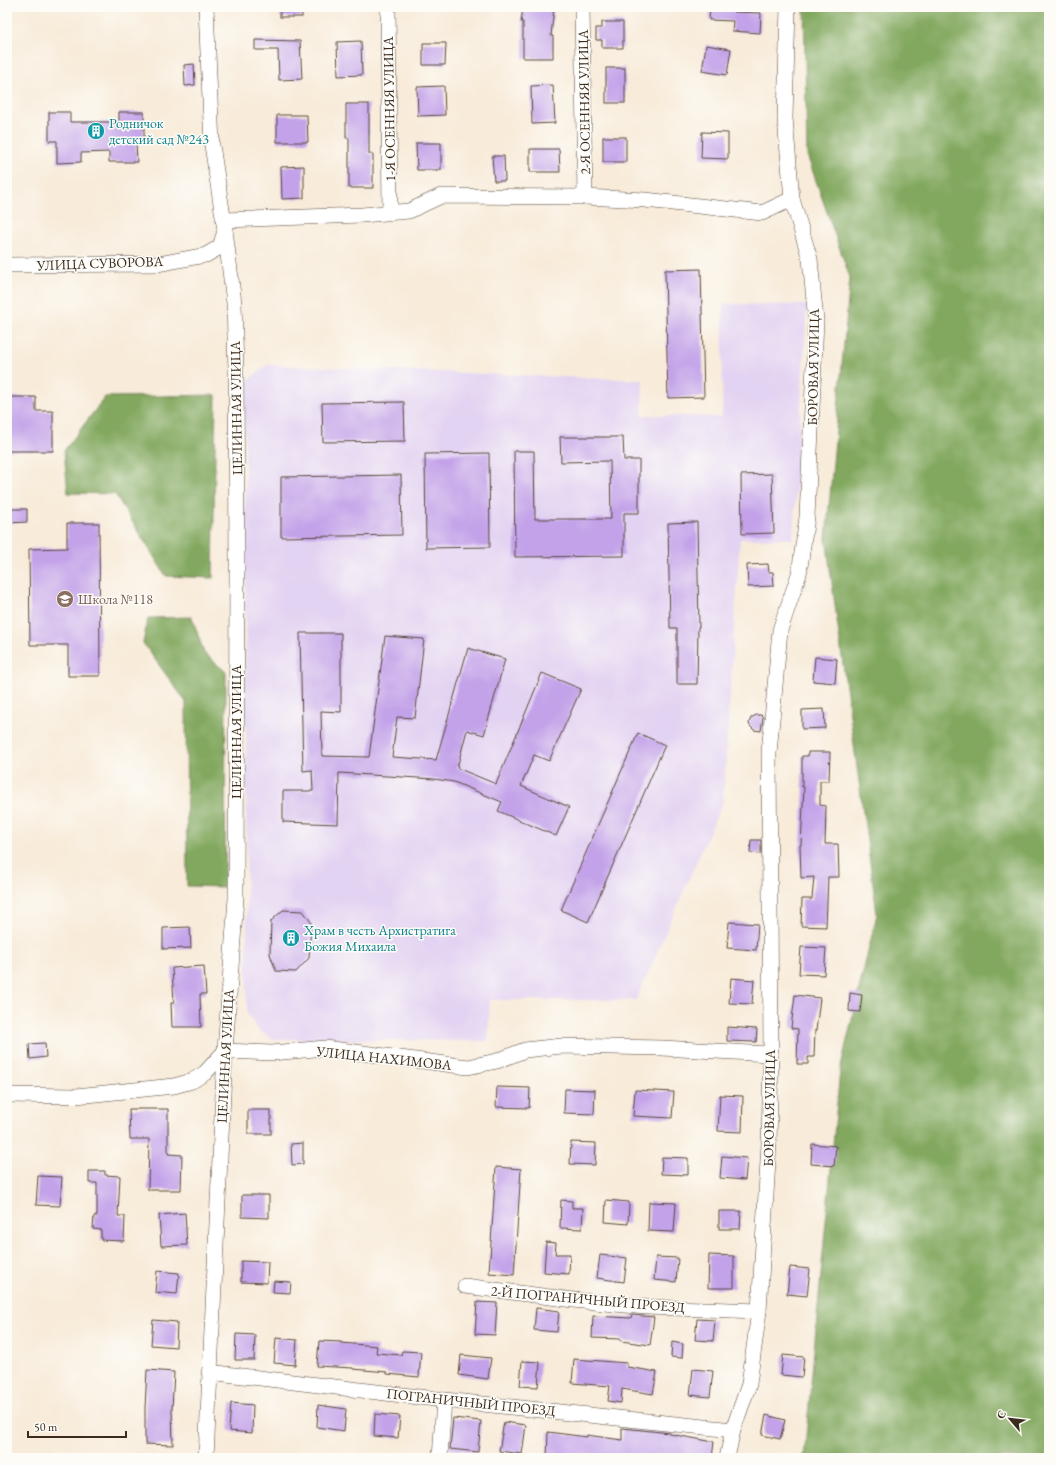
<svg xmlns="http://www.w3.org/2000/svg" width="1056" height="1465" viewBox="0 0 1056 1465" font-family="'EB Garamond',serif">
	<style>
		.built { fill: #e3d3f2 }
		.forest { fill: #82a85f; stroke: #5e693e }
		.building { fill: #c3a2e9 }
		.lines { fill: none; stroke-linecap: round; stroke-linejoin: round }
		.minor-casing { stroke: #57473a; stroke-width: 16 }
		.minor { stroke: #fff; stroke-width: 15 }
		.labels { text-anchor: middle; stroke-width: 3; stroke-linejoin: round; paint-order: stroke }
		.street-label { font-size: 14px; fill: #3b2a1e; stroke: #fdfcf7 }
		.culture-label { font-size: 14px; fill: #0d838f; stroke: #fdfcf7; text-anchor: start }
		.education-label { font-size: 14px; fill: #785e54; stroke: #fdfcf7; text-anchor: start }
	</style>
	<rect width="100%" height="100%" fill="#fdfcf7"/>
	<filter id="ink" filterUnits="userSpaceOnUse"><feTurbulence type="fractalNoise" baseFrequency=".025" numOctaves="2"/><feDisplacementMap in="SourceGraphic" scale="8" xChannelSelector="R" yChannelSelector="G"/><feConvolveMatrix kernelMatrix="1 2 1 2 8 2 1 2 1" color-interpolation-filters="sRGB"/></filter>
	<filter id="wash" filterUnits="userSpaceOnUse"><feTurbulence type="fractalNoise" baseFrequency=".012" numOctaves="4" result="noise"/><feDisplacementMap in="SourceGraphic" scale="16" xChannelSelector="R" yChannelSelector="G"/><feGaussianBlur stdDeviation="0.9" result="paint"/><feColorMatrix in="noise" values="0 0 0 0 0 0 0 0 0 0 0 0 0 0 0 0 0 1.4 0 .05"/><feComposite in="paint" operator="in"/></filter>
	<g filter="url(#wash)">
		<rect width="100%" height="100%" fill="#f8ebd9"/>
		<!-- built -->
		<polygon class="built" points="723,304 807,305 793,539 740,539 723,801 636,1000 490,1000 488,1041 273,1039 259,1031 247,1014 245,399 248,380 267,365 643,380 642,415 722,417"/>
		<!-- forest -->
		<g class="forest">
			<polygon points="804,7 1049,7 1049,1458 804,1458 840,1070 877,914 826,539 850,278 807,155"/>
			<polygon points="216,395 213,578 166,576 115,494 68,493 64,451 105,397"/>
			<polygon points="192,617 204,653 226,672 225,887 187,886 186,702 143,643 148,618"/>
		</g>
		<g id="blocks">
			<!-- building -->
			<g class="building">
				<rect x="280" y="7" width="22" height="10"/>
				<polygon points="523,7 554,7 551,36 553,36 553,58 523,58 523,22 521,22"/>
				<polygon points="710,7 734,7 734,12 761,13 760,33 732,31 733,21 709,20"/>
				<polygon points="602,22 623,22 623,48 602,48 602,40 596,40 596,28 602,28"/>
				<polygon points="255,40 300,41 302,79 279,80 278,50 255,50"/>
				<polygon points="361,41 362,75 338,76 337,42"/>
				<polygon points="423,43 446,43 445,65 423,65"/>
				<polygon points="706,45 731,49 727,75 702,71"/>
				<polygon points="194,64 195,85 185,86 184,65"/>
				<rect x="606" y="68" width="19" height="35"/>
				<polygon points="553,85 555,123 532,124 531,86"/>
				<polygon points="444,86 445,115 418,116 417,87"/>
				<polygon points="346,104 369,104 369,154 373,154 373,188 349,188 349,138 346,138"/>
				<polygon points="49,112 70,112 70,122 119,122 119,112 144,112 144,140 136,140 137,162 109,162 109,152 81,153 81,162 57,163 57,141 49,141"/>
				<polygon points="277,115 307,115 308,142 277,142"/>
				<polygon points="702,132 728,133 728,159 701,158"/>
				<rect x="603" y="137" width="23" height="25"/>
				<polygon points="416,143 441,143 441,170 417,170"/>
				<polygon points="530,149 559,149 560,172 530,172"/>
				<polygon points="492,156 504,156 505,181 494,181"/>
				<polygon points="304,166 304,198 282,199 281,167"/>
				<polygon points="701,269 704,397 668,398 665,270"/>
				<polygon points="7,397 36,397 36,411 53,411 53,451 7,451"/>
				<polygon points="404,402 405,441 323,442 322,403"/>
				<polygon points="560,437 623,437 624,460 639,460 639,513 624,513 624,556 515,557 514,451 534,451 535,519 611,519 610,461 561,462"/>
				<polygon points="489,453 490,547 426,548 425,454"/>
				<polygon points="772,474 774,533 742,534 741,475"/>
				<polygon points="401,475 402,535 281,537 281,477"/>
				<polygon points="7,509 27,509 27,522 7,523"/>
				<polygon points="697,522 699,627 698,627 697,684 677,684 677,628 670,628 668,523"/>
				<polygon points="67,523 99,523 100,676 68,676 68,645 30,645 29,549 67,548"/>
				<polygon points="768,564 769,572 773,572 774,586 748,587 747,565"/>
				<polygon points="300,633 341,633 341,712 321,711 322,756 369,757 385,636 424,639 415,718 397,717 392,757 436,760 468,648 505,659 484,735 467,730 457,768 496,784 542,673 581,689 549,761 534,755 521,786 569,807 556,836 498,811 502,802 454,782 434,779 339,773 338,824 283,822 283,791 313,791 312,770 303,771"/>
				<polygon points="815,657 837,659 835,683 813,681"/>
				<polygon points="824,709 825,728 802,729 802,710"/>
				<polygon points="756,715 761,715 763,717 761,731 754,730 750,726 749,723 751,718"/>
				<polygon points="638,733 665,745 588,922 561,910"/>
				<polygon points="808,752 830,752 829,781 820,781 820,805 826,806 825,844 838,844 839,877 828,877 826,927 801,926 802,899 812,899 814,877 801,878 800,845 801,845 804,787 802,787 802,756 808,756"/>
				<polygon points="751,840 761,840 761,854 750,853"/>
				<polygon points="283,910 303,911 311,922 309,958 296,972 276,971 270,954 271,921"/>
				<polygon points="729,922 758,924 756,950 727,948"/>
				<polygon points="190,927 191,948 163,949 163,928"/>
				<polygon points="801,947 826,948 824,975 799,974"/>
				<polygon points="204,966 206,994 200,994 201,1027 172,1027 171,1003 174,1003 172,968"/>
				<polygon points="731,978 754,980 752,1004 729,1003"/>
				<polygon points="850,993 862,995 860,1012 849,1011"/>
				<polygon points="795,995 820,998 816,1031 815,1030 814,1057 808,1057 808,1064 797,1064 798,1029 791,1028"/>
				<polygon points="727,1027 757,1029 756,1042 727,1041"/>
				<polygon points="45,1043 46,1057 30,1059 29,1044"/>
				<polygon points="497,1087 530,1088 529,1108 496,1107"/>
				<polygon points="565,1089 595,1090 594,1114 564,1113"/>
				<polygon points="635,1090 674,1092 672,1118 633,1116"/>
				<polygon points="720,1095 743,1096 742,1132 718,1131"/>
				<polygon points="129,1109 168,1109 168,1154 182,1155 181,1190 148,1190 149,1139 130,1139"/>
				<rect x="248" y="1110" width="23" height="24"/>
				<polygon points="571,1142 596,1143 595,1165 570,1164"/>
				<polygon points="303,1143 303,1164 292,1165 291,1144"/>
				<polygon points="812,1144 836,1146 834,1166 811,1164"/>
				<polygon points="722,1156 747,1158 745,1180 720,1178"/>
				<polygon points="662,1157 688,1158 688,1175 661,1174"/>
				<polygon points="496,1167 521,1169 514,1275 489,1273"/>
				<polygon points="89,1171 105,1171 105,1175 120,1176 118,1216 125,1216 124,1241 101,1240 101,1230 93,1229 94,1216 97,1216 97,1183 89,1183"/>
				<polygon points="38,1176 62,1177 60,1206 36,1205"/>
				<polygon points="242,1195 269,1195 269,1218 242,1217"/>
				<polygon points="561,1200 572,1201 572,1208 583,1208 582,1229 560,1228"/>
				<polygon points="606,1200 629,1202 628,1224 605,1222"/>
				<polygon points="649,1202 676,1203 674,1232 648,1231"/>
				<polygon points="719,1211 741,1211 740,1229 719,1229"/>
				<polygon points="185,1213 187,1245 161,1246 159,1215"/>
				<polygon points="546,1242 556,1243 555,1254 570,1254 569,1274 544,1272"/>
				<polygon points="600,1255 627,1258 624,1282 597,1278"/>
				<polygon points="709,1255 734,1256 734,1288 708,1288"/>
				<polygon points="656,1257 678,1258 676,1282 654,1280"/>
				<polygon points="241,1261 268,1262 267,1283 241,1282"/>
				<polygon points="790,1267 810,1269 807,1296 787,1294"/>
				<polygon points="157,1271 179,1273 177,1294 155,1292"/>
				<polygon points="274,1281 291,1282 290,1293 273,1292"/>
				<polygon points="477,1302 497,1303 495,1335 475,1334"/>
				<polygon points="536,1308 559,1311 557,1332 534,1330"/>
				<polygon points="632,1315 654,1317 650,1345 621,1341 621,1339 592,1338 593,1316 631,1318"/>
				<polygon points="697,1319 715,1320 713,1341 695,1340"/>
				<polygon points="153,1320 177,1322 176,1347 151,1345"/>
				<polygon points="236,1334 255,1335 254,1360 235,1360"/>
				<polygon points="276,1338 297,1340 295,1365 274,1363"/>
				<polygon points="319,1341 341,1342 341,1343 377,1346 376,1353 401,1355 402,1351 421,1352 419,1377 387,1374 387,1372 353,1369 353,1368 317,1366"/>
				<polygon points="672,1342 683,1344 682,1358 671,1357"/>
				<polygon points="461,1355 491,1358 488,1379 459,1375"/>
				<polygon points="783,1355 804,1357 802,1377 781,1375"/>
				<polygon points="574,1359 627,1363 627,1367 657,1372 653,1394 622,1389 621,1403 608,1401 610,1386 572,1383"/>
				<polygon points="522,1361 540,1362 538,1387 520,1386"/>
				<polygon points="693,1369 713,1371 710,1397 690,1395"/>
				<polygon points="147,1370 174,1372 172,1409 173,1445 145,1444 145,1408"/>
				<polygon points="231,1403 253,1405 252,1433 229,1431"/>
				<polygon points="318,1405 346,1409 344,1431 317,1427"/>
				<polygon points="375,1414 400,1416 398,1438 374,1436"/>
				<polygon points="766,1415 785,1420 780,1439 762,1435"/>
				<polygon points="453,1418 481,1421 478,1452 450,1449"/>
				<polygon points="504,1422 526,1425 522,1454 499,1451"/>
				<polygon points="622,1428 670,1433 670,1434 714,1442 712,1458 547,1458 548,1432 587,1437 587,1435 622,1440"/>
			</g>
		</g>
	</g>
	<g filter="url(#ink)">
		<use href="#blocks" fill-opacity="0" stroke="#57473a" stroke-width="1"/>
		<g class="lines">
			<defs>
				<g id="minor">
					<polyline points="388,7 390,212"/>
					<polyline points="582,7 585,197"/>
					<polyline points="223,220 362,215 409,211 441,196 585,197 645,200 762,213 792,199"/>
					<polyline points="7,265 158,264 206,255 220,247 225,231"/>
					<polyline points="7,1095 76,1096 174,1086 192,1081 205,1073 225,1051 272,1053 325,1048 468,1067 497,1061 525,1050 561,1046 662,1048 771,1054"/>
					<polyline points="465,1286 573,1300 646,1307 759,1311"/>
					<polyline points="209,1372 444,1400 733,1430"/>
					<polyline points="206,1458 225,1051 236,898 237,564 236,370 234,303 225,230 212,145 206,7"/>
					<polyline points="440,1458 444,1400"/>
					<polyline points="727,1458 733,1430 749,1384 759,1311 769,1144 771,1054 769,753 780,630 799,574 807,517 816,321 810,259 792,199 785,118 788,7"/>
				</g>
			</defs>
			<!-- minor casing -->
			<use href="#minor" class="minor-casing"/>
			<!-- minor -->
			<use href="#minor" class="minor"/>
		</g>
	</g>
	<!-- icons -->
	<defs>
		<symbol id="building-disc" viewBox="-11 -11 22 22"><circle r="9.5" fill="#0f9aa8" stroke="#fdfcf7"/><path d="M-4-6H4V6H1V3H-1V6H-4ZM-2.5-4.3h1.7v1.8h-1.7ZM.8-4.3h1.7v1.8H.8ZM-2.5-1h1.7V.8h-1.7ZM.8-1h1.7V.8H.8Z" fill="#fff"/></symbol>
		<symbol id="school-disc" viewBox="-11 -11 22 22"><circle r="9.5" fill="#8d6e63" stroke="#fdfcf7"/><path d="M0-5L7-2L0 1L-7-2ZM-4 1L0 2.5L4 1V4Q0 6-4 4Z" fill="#fff"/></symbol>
	</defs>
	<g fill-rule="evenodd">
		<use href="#building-disc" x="86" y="121" width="20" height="20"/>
		<use href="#school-disc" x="55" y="589" width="20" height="20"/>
		<use href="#building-disc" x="281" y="928" width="20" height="20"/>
	</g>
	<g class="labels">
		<!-- street labels -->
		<g class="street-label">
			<text transform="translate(584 102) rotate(-91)" y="5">2-Я ОСЕННЯЯ УЛИЦА</text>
			<text transform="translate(389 109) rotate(-91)" y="5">1-Я ОСЕННЯЯ УЛИЦА</text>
			<text transform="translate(100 263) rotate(-2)" y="5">УЛИЦА СУВОРОВА</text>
			<text transform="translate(813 367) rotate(-89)" y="5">БОРОВАЯ УЛИЦА</text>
			<text transform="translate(236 408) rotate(-91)" y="5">ЦЕЛИННАЯ УЛИЦА</text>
			<text transform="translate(236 732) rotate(-90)" y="5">ЦЕЛИННАЯ УЛИЦА</text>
			<text transform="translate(225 1056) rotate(-87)" y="5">ЦЕЛИННАЯ УЛИЦА</text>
			<text transform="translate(384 1058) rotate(6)" y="5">УЛИЦА НАХИМОВА</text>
			<text transform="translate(769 1108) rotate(-89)" y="5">БОРОВАЯ УЛИЦА</text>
			<text transform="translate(588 1299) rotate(5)" y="5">2-Й ПОГРАНИЧНЫЙ ПРОЕЗД</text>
			<text transform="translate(471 1402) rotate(6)" y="5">ПОГРАНИЧНЫЙ ПРОЕЗД</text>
		</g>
		<!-- culture labels -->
		<g class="culture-label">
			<text x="109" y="128">Родничок<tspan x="109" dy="16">детский сад №243</tspan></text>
			<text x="304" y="935">Храм в честь Архистратига<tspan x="304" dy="16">Божия Михаила</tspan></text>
		</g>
		<!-- education labels -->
		<g class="education-label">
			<text x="78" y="604">Школа №118</text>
		</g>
	</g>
	<!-- margin -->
	<rect width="1056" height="1465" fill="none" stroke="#fdfcf7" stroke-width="24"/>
	<!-- north arrow -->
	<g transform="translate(1010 1419) rotate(298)" stroke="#fdfcf7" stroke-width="3" paint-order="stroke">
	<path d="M0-3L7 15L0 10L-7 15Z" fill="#3b2a1e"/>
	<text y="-6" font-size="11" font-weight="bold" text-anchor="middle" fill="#3b2a1e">С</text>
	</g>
	<!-- scale -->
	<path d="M28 1431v6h98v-6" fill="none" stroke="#3b2a1e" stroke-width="2"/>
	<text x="34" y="1431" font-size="12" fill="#3b2a1e" stroke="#fdfcf7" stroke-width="3" paint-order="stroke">50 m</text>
</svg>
